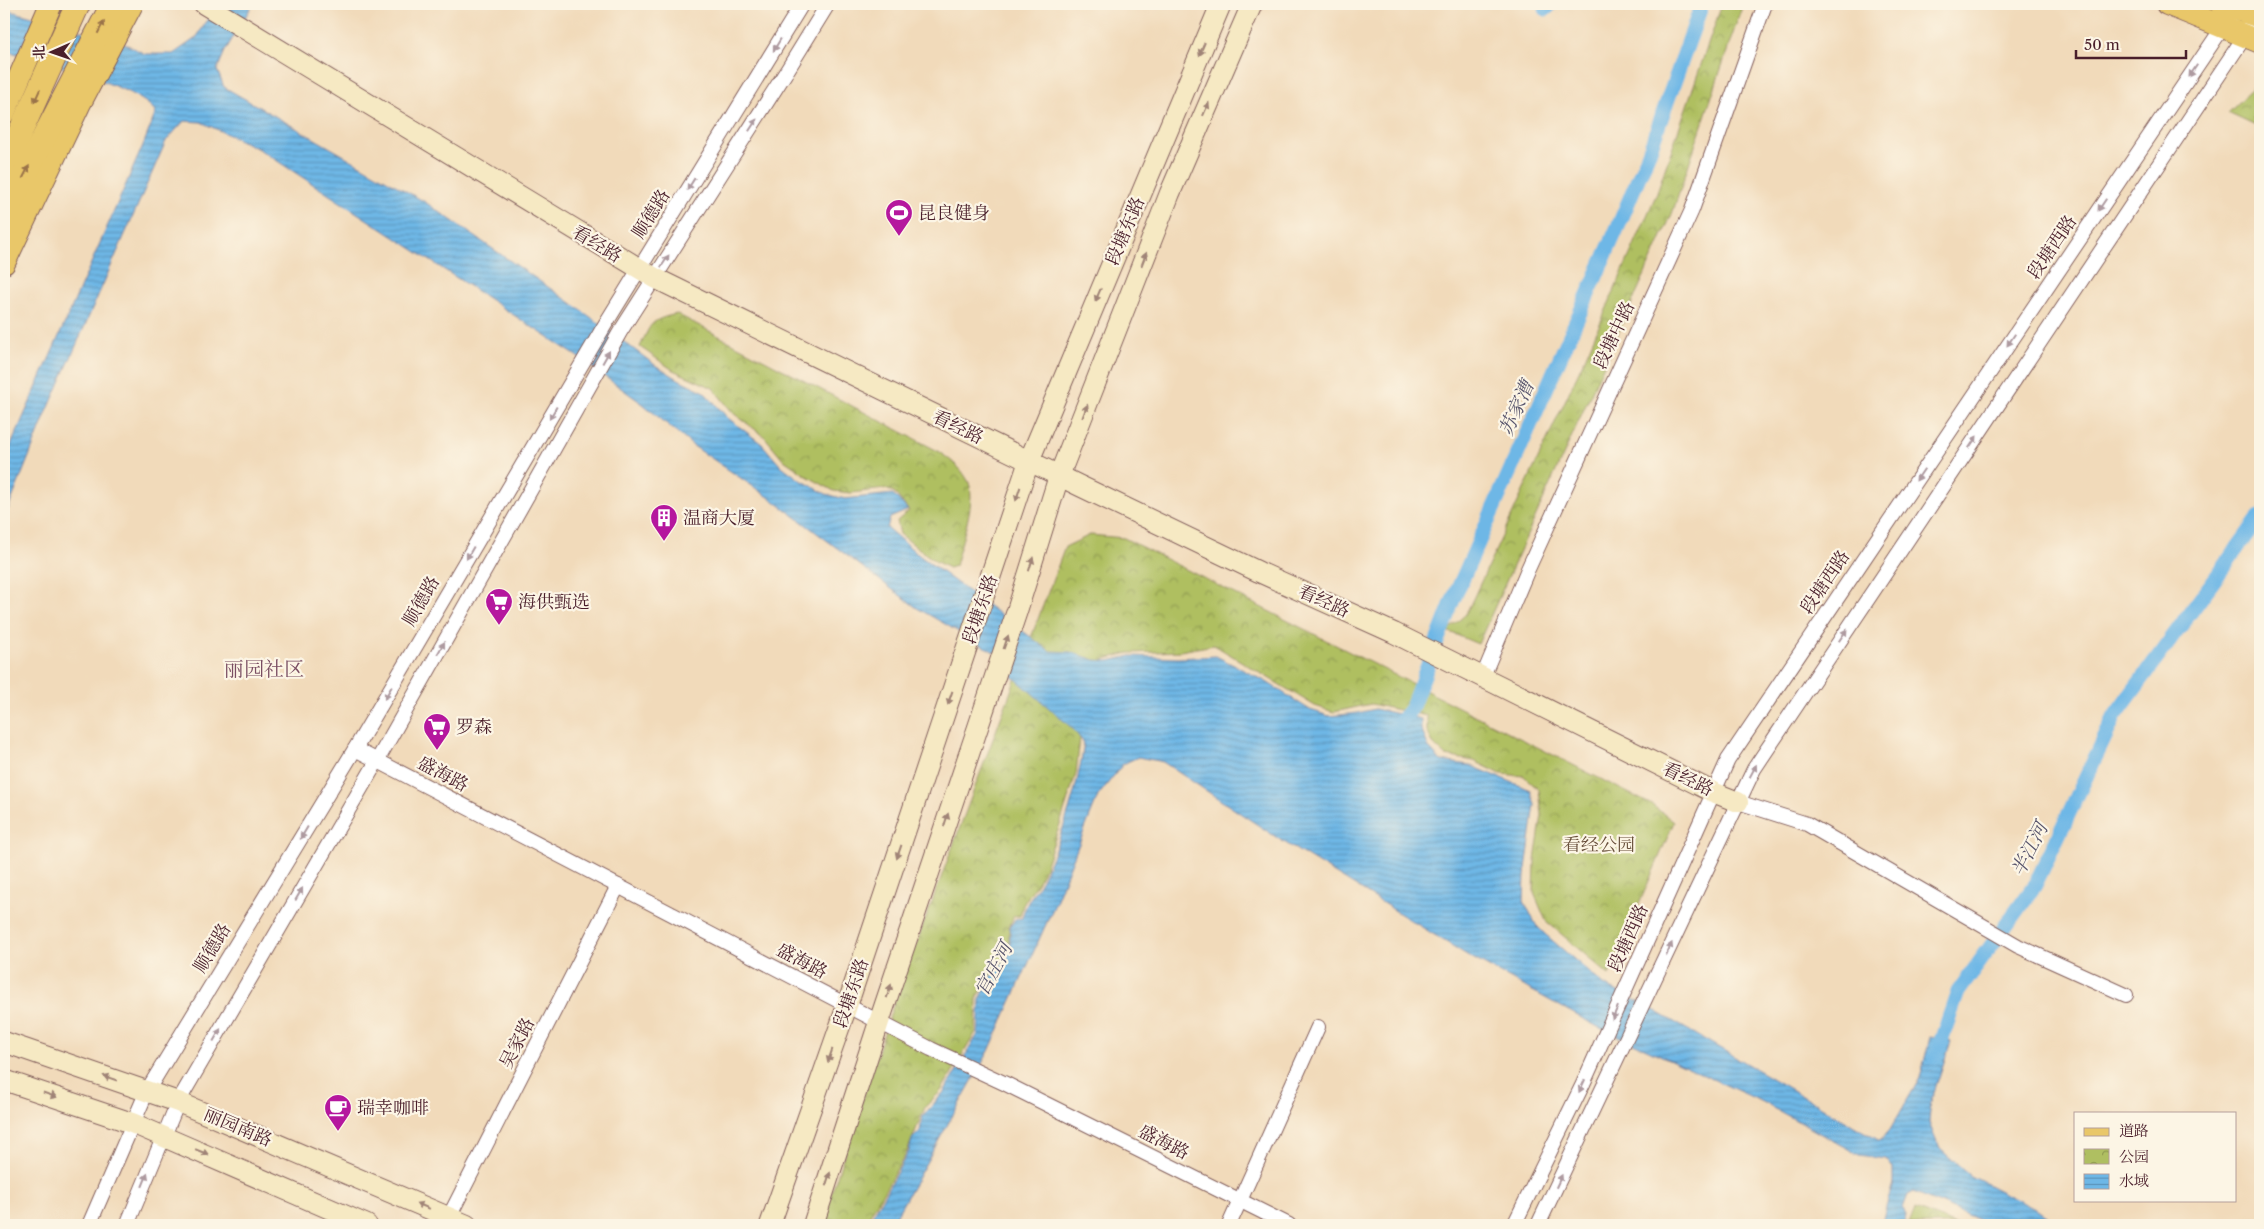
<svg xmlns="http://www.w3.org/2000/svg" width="2264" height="1229" viewBox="0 0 2264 1229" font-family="'Libre Caslon Text','Noto Serif SC',serif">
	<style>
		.park { fill: url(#park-crowns); stroke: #7c6f46 }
		.water { fill: url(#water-rules); stroke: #5c6b88 }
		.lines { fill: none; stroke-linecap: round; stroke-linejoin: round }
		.canal { stroke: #6eb7e6; stroke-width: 15 }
		.minor-casing { stroke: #84605d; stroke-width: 16 }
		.secondary-casing { stroke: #84605d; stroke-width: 22 }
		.primary-casing { stroke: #84605d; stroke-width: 24 }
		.trunk-casing { stroke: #84605d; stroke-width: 26 }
		.minor { stroke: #fff; stroke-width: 14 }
		.secondary { stroke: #f6e9c3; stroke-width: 20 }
		.primary { stroke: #e9c769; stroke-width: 22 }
		.trunk { stroke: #e9c769; stroke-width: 24 }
		.oneway { fill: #9a734a }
		.oneway2 { fill: #ae9aa0 }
		.oneway3 { fill: #a08477 }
		.labels { text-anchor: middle; stroke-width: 4.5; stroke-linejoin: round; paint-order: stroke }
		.poi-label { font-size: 18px; fill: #4a1f2b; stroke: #fcf5e5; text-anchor: start }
		.street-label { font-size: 18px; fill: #4a1f2b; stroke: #fcf5e5 }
		.park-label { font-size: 18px; fill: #684f3b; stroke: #fcf5e5 }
		.water-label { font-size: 19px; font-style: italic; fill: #57546c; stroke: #fcf5e5 }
		.quarter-label { font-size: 20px; fill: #7a4e62; stroke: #fcf5e5 }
	</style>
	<defs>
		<pattern id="park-crowns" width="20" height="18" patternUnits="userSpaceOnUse" patternTransform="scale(1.25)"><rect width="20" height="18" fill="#afbf61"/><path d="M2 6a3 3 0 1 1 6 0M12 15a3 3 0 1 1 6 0" fill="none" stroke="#909b50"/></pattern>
		<pattern id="water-rules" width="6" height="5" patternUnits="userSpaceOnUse" patternTransform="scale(1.25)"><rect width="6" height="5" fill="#6eb7e6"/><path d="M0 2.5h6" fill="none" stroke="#5c94bb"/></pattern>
	</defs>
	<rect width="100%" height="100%" fill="#fcf5e5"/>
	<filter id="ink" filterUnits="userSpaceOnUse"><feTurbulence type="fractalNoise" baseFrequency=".02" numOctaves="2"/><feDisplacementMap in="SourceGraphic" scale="10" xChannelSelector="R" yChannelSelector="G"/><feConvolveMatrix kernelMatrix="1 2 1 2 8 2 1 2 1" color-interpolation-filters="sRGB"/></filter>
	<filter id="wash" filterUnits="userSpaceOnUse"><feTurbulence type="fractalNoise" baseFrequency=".0096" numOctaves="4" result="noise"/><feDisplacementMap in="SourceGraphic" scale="20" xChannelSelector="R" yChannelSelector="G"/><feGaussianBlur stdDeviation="1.12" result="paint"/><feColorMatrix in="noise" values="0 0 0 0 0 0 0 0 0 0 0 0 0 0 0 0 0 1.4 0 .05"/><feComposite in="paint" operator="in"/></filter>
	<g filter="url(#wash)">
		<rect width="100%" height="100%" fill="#f1daba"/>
		<!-- park -->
		<g class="park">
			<polygon points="1722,4 1743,4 1672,214 1478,644 1447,631 1466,614 1585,358 1656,195"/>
			<polygon points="2260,86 2260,128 2228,113 2255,87"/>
			<path d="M 677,314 L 936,450 C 948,458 960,466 967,479 C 979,497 960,544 955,566 L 949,568 L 935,561 L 900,534 L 897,521 L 909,511 L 894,492 L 885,489 L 851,493 L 834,491 L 807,476 L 784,460 L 764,436 L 733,413 L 713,388 L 673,370 L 640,347 C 651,323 650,320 677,314 Z"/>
			<polygon points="1090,535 1124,538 1652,805 1674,822 1609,975 1546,921 1534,893 1535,860 1542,815 1539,790 1524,776 1501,774 1474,761 1446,756 1434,745 1427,731 1427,716 1371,704 1334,712 1315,706 1214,645 1180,651 1129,653 1105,659 1080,738 1076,774 1059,827 1043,873 1023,905 1020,916 1014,916 1009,927 1009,946 1004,959 990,975 977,999 976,1032 941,1091 925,1107 907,1152 864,1225 821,1225 894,1003 1065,547"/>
			<polygon points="1915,1209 1956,1225 1909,1225"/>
		</g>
		<!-- water -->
		<path class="water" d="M 218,4 L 253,4 L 225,51 L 217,70 L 224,87 L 425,202 L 577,307 L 655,365 L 680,380 L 703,391 L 728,418 L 762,444 L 779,464 L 799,479 L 826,494 L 845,499 L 893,494 L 908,510 L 890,518 L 887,528 L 920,556 L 1050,651 L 1071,652 L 1095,660 L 1109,661 L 1131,656 L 1178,658 L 1216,656 L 1265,681 L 1310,710 L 1329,716 L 1358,713 L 1375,709 L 1421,719 L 1421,729 L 1429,748 L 1441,761 L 1469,765 L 1531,790 L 1535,805 L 1525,876 L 1524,901 L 1536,925 L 1546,935 L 1604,985 L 1645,1005 L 1880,1141 L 1890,1130 L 1920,1078 L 1930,1037 L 1951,1041 L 1931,1101 L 1929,1122 L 1940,1149 L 1971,1176 L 2066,1225 L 1990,1225 L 1914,1192 L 1908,1195 L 1903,1208 L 1906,1216 L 1904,1225 L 1881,1225 L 1893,1183 L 1893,1168 L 1886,1159 L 1859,1155 L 1763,1102 L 1598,1027 L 1467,955 L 1279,839 L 1163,762 L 1138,757 L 1123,764 L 1098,796 L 1055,904 L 989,1051 L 891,1225 L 867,1225 L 909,1151 L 912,1139 L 920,1131 L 923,1116 L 944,1092 L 978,1034 L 980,999 L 991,977 L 1007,959 L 1010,946 L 1010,927 L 1015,919 L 1022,918 C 1026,900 1039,888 1046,871 C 1064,830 1078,788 1084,743 L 1072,728 L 1010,674 L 1015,664 L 917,608 L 773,500 L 692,445 L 643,404 L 575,355 L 259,149 L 201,122 L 184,121 L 166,141 L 46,414 L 4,519 L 4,461 L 144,143 L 156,112 C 137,85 38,61 4,50 L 4,9 L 124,43 L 145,54 L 173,54 L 196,38 Z"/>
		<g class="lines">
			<!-- canal -->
			<g class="canal">
				<polyline points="1546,9 1551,4"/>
				<polyline points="1393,730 1411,709 1453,600 1620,222 1648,155 1702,4"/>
				<polyline points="1935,1058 1958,992 2035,885 2115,716 2260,517"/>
			</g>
		</g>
	</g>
	<g filter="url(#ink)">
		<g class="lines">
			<defs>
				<g id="minor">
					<polyline points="1483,676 1528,569 1692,210 1765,4"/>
					<polyline points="355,749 931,1049 1006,1084 1289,1225"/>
					<polyline points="1738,802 1807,824 2018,946 2126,995"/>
					<polyline points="449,1217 618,886"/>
					<polyline points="89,1225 147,1091 355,749 606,323 802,4"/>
					<polyline points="127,1225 178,1102 377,761 620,332 788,69 828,4"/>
					<polyline points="1229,1225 1318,1027"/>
					<polyline points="1514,1225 1583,1084 1728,760 2223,27 2230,23"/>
					<polyline points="1538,1225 1754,769 2245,36 2250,13 2256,4"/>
				</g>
				<g id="secondary">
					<polyline points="204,4 655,278 1080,486 1259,572 1394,633 1713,792 1738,802"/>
					<polyline points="4,1042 178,1102 467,1225"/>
					<polyline points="4,1080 132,1123 367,1225"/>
					<polyline points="770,1225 847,1006 1029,461 1221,4"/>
					<polyline points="813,1225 879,1022 1017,611 1059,476 1170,193 1252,4"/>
				</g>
				<g id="primary">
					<polyline points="2167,4 2260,42"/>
					<polyline points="2221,4 2260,17"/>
					<polyline points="4,113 51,4"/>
					<polyline points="4,263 79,105 132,4"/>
				</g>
				<g id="trunk">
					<polyline points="4,168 78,4"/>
					<polyline points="4,215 113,4"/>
				</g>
			</defs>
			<!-- minor casing -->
			<use href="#minor" class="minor-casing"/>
			<!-- secondary casing -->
			<use href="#secondary" class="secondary-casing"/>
			<!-- primary casing -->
			<use href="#primary" class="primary-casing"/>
			<!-- trunk casing -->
			<use href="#trunk" class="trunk-casing"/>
			<!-- minor -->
			<use href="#minor" class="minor"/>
			<!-- secondary -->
			<use href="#secondary" class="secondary"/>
			<!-- primary -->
			<use href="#primary" class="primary"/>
			<!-- trunk -->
			<use href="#trunk" class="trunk"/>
		</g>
		<!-- one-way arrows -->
		<defs><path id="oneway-solid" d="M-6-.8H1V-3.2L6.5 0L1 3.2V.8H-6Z" transform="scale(1.25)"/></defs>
		<g class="oneway">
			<use href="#oneway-solid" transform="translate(101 27) rotate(-63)"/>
			<use href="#oneway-solid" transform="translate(37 96) rotate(114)"/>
			<use href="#oneway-solid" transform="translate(26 172) rotate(-63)"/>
		</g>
		<g class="oneway2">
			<use href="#oneway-solid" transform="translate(777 45) rotate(121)"/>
			<use href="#oneway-solid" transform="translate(2193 71) rotate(124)"/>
			<use href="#oneway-solid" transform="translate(753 125) rotate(-57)"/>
			<use href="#oneway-solid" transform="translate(691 184) rotate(122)"/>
			<use href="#oneway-solid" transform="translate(2102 205) rotate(124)"/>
			<use href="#oneway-solid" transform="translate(665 261) rotate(-57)"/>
			<use href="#oneway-solid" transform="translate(2011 340) rotate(124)"/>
			<use href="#oneway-solid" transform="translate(606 357) rotate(-61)"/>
			<use href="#oneway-solid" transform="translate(553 413) rotate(120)"/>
			<use href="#oneway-solid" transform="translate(1973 442) rotate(-56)"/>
			<use href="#oneway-solid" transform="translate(1920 475) rotate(124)"/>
			<use href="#oneway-solid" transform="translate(470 553) rotate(120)"/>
			<use href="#oneway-solid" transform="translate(1843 635) rotate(-56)"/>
			<use href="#oneway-solid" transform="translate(441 648) rotate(-60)"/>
			<use href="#oneway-solid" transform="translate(388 693) rotate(120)"/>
			<use href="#oneway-solid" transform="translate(1753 771) rotate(-62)"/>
			<use href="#oneway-solid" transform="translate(304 833) rotate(121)"/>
			<use href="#oneway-solid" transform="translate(299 894) rotate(-60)"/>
			<use href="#oneway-solid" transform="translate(1669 949) rotate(-65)"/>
			<use href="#oneway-solid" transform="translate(1615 1013) rotate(114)"/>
			<use href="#oneway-solid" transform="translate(217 1035) rotate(-60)"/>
			<use href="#oneway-solid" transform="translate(1582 1086) rotate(115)"/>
			<use href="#oneway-solid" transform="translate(145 1180) rotate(-68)"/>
			<use href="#oneway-solid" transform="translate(1559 1181) rotate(-65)"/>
		</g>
		<g class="oneway3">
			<use href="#oneway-solid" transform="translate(1202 49) rotate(113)"/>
			<use href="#oneway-solid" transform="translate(1206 109) rotate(-66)"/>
			<use href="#oneway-solid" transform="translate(1144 259) rotate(-69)"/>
			<use href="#oneway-solid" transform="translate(1098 295) rotate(113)"/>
			<use href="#oneway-solid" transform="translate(1085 411) rotate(-69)"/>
			<use href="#oneway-solid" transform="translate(1018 494) rotate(108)"/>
			<use href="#oneway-solid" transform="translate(1031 564) rotate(-73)"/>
			<use href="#oneway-solid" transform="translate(1006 642) rotate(-71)"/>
			<use href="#oneway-solid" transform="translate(950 698) rotate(109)"/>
			<use href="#oneway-solid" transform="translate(946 820) rotate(-72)"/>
			<use href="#oneway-solid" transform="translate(899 852) rotate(109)"/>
			<use href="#oneway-solid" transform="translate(889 991) rotate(-72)"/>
			<use href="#oneway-solid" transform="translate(830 1056) rotate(109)"/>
			<use href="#oneway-solid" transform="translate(110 1078) rotate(-161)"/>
			<use href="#oneway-solid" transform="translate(50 1095) rotate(19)"/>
			<use href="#oneway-solid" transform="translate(202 1152) rotate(23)"/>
			<use href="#oneway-solid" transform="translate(828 1179) rotate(-72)"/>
			<use href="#oneway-solid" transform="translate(423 1206) rotate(-157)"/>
		</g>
	</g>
	<!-- icons -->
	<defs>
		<symbol id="stadium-pin" viewBox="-11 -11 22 30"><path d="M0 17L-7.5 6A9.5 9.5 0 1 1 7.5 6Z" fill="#b5179e" stroke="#fcf5e5"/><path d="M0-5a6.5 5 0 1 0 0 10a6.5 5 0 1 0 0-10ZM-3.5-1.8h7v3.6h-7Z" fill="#fff"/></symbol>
		<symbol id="building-pin" viewBox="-11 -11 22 30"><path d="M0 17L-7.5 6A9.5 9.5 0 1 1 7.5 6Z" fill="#b5179e" stroke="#fcf5e5"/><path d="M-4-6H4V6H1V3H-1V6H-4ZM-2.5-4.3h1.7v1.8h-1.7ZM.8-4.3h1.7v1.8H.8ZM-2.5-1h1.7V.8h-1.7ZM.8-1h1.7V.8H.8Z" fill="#fff"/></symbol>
		<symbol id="supermarket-pin" viewBox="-11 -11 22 30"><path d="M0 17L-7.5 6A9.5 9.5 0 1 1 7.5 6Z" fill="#b5179e" stroke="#fcf5e5"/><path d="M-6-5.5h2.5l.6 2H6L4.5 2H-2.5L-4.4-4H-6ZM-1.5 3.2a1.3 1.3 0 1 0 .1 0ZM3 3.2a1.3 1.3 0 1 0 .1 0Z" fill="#fff"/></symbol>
		<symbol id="cafe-pin" viewBox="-11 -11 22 30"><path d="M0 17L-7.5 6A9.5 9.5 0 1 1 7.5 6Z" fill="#b5179e" stroke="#fcf5e5"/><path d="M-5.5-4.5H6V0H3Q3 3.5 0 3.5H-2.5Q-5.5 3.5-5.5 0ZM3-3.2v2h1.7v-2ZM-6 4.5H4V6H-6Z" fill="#fff"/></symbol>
	</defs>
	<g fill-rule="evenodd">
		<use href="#stadium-pin" x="883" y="197" width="32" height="43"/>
		<use href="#building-pin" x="648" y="502" width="32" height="43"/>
		<use href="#supermarket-pin" x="483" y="586" width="32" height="43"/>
		<use href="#supermarket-pin" x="421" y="711" width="32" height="43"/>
		<use href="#cafe-pin" x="322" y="1092" width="32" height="43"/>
	</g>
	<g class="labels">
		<!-- poi labels -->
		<g class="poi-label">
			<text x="918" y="219">昆良健身</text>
			<text x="683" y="524">温商大厦</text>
			<text x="518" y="608">海供甄选</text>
			<text x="456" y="733">罗森</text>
			<text x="357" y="1114">瑞幸咖啡</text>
		</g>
		<!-- street labels -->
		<g class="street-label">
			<text transform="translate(651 214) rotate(-58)" y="6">顺德路</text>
			<text transform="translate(1125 231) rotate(-67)" y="6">段塘东路</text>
			<text transform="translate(597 244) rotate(31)" y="6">看经路</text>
			<text transform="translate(2052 247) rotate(-56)" y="6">段塘西路</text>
			<text transform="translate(1614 335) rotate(-65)" y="6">段塘中路</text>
			<text transform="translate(958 427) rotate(26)" y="6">看经路</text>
			<text transform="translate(1825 582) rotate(-56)" y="6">段塘西路</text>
			<text transform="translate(421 601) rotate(-60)" y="6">顺德路</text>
			<text transform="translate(1324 601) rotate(24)" y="6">看经路</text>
			<text transform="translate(980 609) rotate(-71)" y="6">段塘东路</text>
			<text transform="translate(443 774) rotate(28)" y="6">盛海路</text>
			<text transform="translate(1688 779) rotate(26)" y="6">看经路</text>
			<text transform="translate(1628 938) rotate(-66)" y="6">段塘西路</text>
			<text transform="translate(212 948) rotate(-59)" y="6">顺德路</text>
			<text transform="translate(802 961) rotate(28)" y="6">盛海路</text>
			<text transform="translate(851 993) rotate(-71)" y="6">段塘东路</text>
			<text transform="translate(517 1043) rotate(-63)" y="6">吴家路</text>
			<text transform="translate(238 1127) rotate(23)" y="6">丽园南路</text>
			<text transform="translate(1164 1142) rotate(27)" y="6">盛海路</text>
		</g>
		<!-- park labels -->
		<g class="park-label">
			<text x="1599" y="851">看经公园</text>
		</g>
		<!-- water labels -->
		<g class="water-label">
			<text transform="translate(1516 408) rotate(-66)" y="7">苏家漕</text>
			<text transform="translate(2029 849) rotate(-63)" y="7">半江河</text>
			<text transform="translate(993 969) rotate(-62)" y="7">官庄河</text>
		</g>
		<!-- quarter labels -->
		<g class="quarter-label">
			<text x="264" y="676">丽园社区</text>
		</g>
	</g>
	<!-- margin -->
	<rect width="2264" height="1229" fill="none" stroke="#fcf5e5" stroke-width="20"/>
	<!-- legend -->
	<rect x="2074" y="1112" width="162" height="90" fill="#fcf5e5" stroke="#b59f9b"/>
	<rect x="2084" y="1128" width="25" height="8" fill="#e9c769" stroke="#b59f9b"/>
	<text x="2119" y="1136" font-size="15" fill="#4a1f2b">道路</text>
	<rect x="2084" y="1149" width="25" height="15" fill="url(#park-crowns)" stroke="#b59f9b"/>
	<text x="2119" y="1162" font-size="15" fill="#4a1f2b">公园</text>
	<rect x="2084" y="1174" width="25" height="15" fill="url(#water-rules)" stroke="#b59f9b"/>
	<text x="2119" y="1186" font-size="15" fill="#4a1f2b">水域</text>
	<!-- north arrow -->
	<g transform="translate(52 52) rotate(268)" stroke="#fcf5e5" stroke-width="4" paint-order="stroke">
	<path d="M0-4L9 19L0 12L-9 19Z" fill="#4a1f2b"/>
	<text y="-8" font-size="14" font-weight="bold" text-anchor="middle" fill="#4a1f2b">北</text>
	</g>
	<!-- scale -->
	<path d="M2076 50v8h110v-8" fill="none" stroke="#4a1f2b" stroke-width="2.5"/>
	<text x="2084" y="50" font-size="15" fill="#4a1f2b" stroke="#fcf5e5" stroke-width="4" paint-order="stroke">50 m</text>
</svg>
